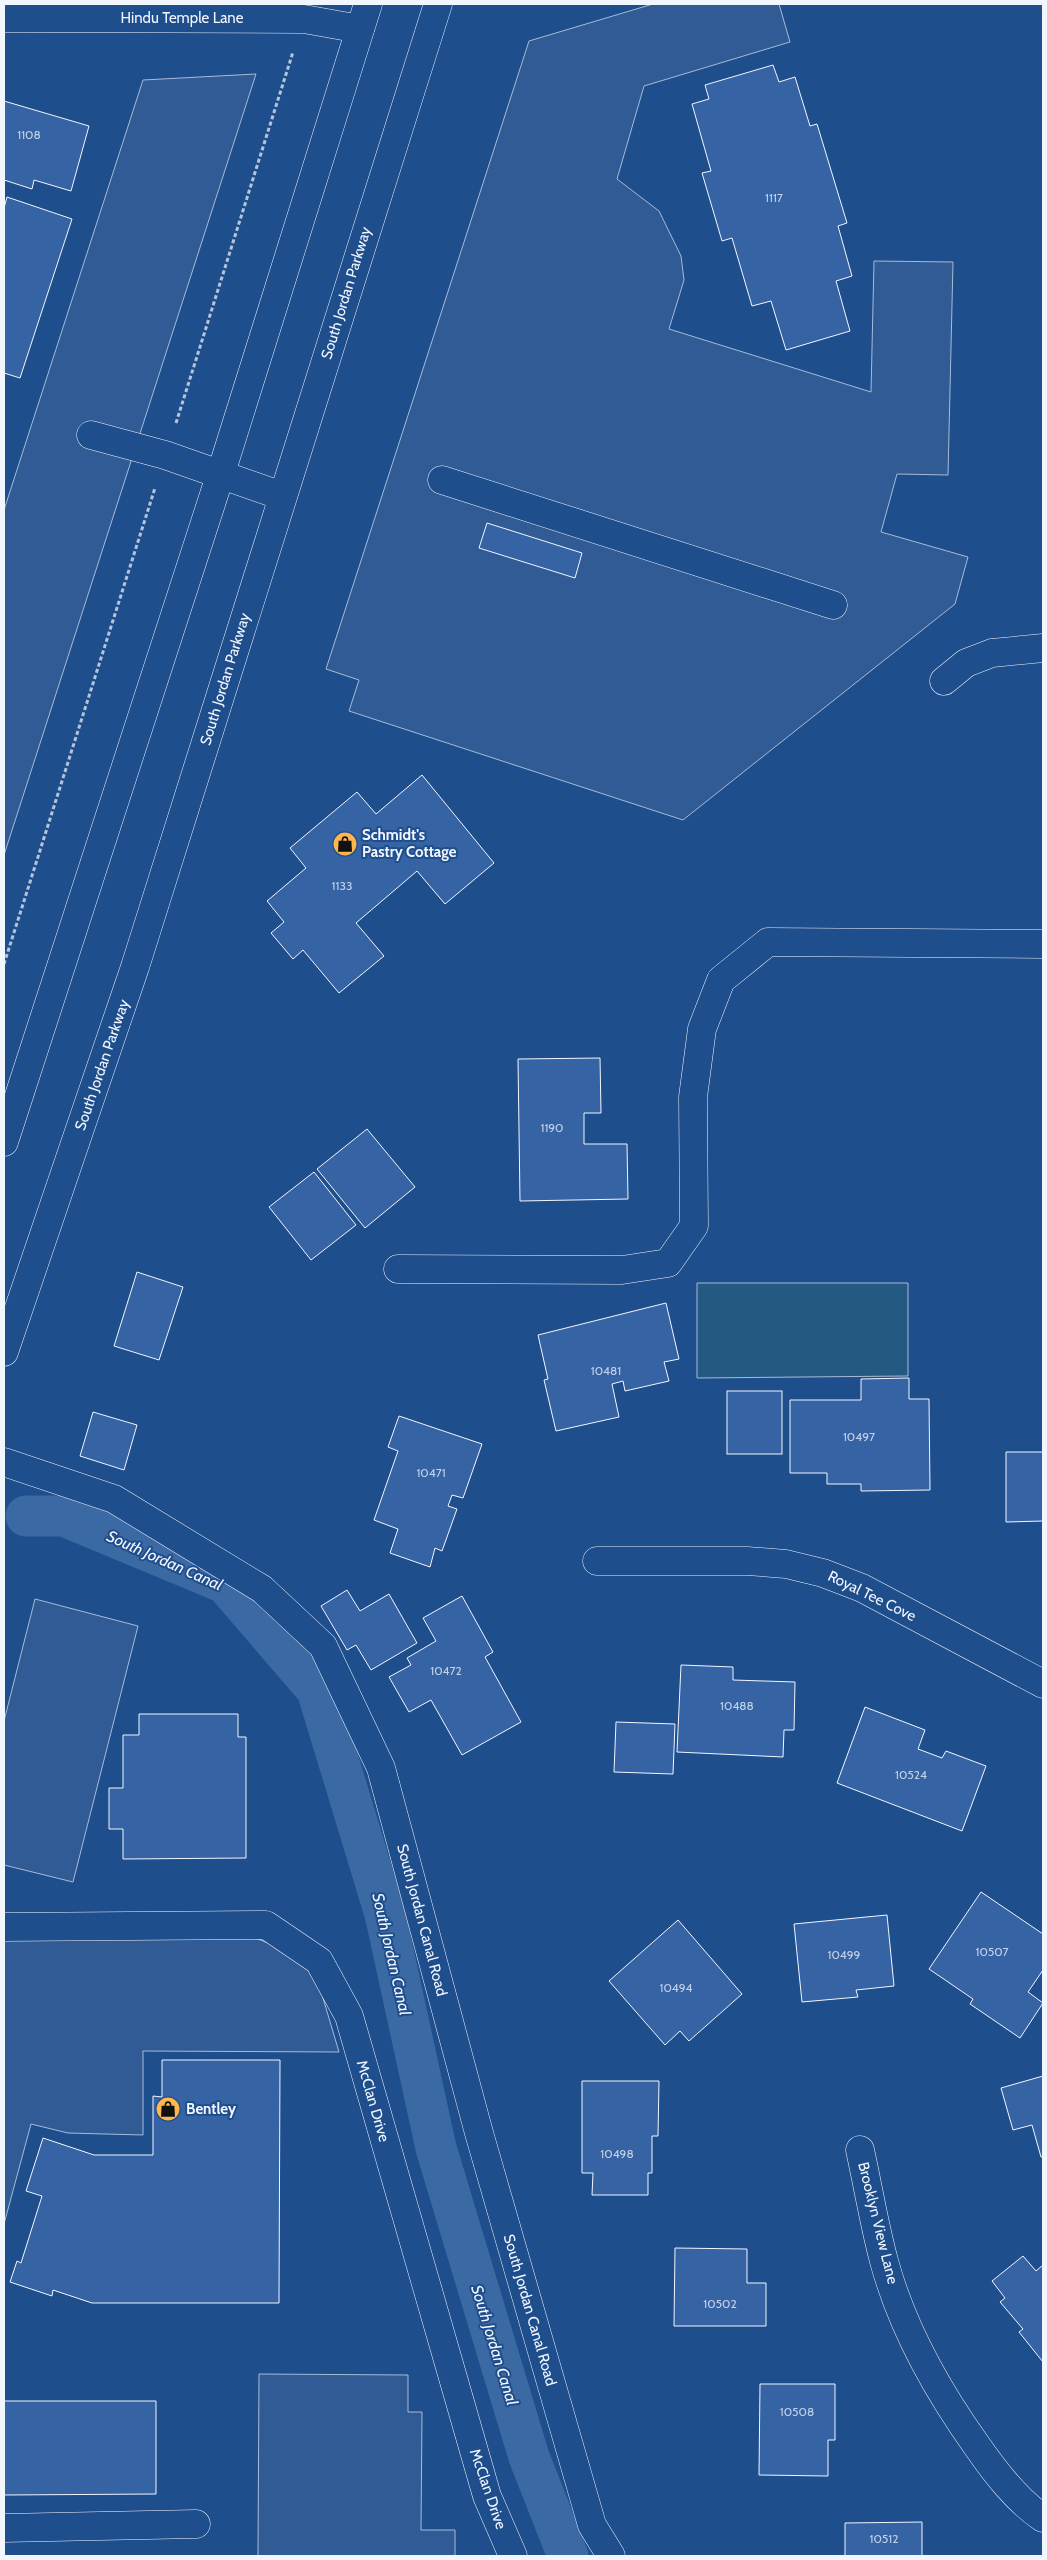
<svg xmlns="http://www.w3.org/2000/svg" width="1047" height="2560" viewBox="0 0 1047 2560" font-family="Cabin,sans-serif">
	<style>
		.green { fill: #245a82; stroke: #a8bbd7 }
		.parking { fill: #305b95; stroke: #a8bbd7 }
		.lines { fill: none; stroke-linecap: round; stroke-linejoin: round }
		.canal { stroke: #3b69a3; stroke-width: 41 }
		.building { fill: #3563a3; stroke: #f2f6ff }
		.minor-casing { stroke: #f2f6ff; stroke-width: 29 }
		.major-casing { stroke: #f2f6ff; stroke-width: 29 }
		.path { stroke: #b3c4dc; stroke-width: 3; stroke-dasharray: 4 2.5; stroke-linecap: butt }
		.minor { stroke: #1f4e8c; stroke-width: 28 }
		.major { stroke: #1f4e8c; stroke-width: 28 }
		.labels { text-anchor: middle; stroke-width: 4; stroke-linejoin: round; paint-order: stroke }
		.number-label { font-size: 12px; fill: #c3d1e8 }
		.street-label { font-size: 15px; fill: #f2f6ff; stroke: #1f4e8c }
		.poi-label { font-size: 15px; font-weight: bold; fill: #f2f6ff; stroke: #1f4e8c; text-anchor: start }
		.water-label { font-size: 16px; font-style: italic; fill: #f2f6ff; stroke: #1f4e8c }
	</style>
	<rect width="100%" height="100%" fill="#1f4e8c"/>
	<!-- green -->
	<polygon class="green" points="697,1283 908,1283 908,1376 697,1378"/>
	<!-- parking -->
	<g class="parking">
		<polygon points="653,4 779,4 790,42 644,86 617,179 659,211 681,256 684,280 669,329 871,392 874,261 953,262 948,475 897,474 881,532 968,557 955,604 683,820 349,711 359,680 326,669 529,41"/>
		<polygon points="256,74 4,855 4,510 143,80"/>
		<polygon points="35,1599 138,1626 73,1882 4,1865 4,1721"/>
		<polygon points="253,1937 295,1954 315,1971 339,2052 143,2051 143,2135 68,2133 31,2124 4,2224 4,1940"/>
		<polygon points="259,2374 408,2375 408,2412 422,2412 421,2530 455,2530 455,2556 258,2556"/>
	</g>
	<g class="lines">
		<!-- canal -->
		<polyline class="canal" points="26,1516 64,1516 225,1583 317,1690 385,1914 436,2148 529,2457 568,2556"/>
	</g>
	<!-- building -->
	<g class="building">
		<polygon points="773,65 779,82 795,77 810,126 817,124 847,223 838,226 852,276 836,281 850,331 786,350 771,301 752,306 732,238 722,241 702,173 711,171 692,104 709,99 705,85"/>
		<polygon points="4,101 89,126 71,191 34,180 32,189 4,180"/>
		<polygon points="7,197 72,219 20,378 4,373 4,208"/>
		<polygon points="487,523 582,553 575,578 479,548"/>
		<polygon points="422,775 494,863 445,904 417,871 356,923 384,956 339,993 303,950 293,959 271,933 284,922 267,901 306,868 290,848 357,792 376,814"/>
		<polygon points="600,1058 601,1113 584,1113 584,1144 627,1144 628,1199 520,1201 518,1059"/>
		<polygon points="367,1129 415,1187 365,1228 317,1169"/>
		<polygon points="314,1172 356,1225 311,1260 269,1207"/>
		<polygon points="137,1272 183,1287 159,1360 114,1346"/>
		<polygon points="666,1303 679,1359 664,1362 669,1381 625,1391 623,1381 612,1384 619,1417 556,1431 544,1380 548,1379 538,1335"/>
		<polygon points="909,1378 909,1399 929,1399 930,1490 861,1491 861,1484 827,1484 827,1473 790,1473 790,1400 861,1400 861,1379"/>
		<rect x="727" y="1391" width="55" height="63"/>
		<polygon points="93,1412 137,1425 124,1470 80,1456"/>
		<polygon points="399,1416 482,1444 463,1498 452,1495 448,1506 457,1509 442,1551 435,1548 430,1567 390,1553 398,1529 374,1520 398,1451 388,1447"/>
		<polygon points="1006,1452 1043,1452 1043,1521 1006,1522"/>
		<polygon points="347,1590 360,1611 389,1594 417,1643 371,1670 356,1645 347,1650 321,1606"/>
		<polygon points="462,1596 493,1652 485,1657 521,1722 462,1755 431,1700 409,1712 389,1677 411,1665 407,1658 436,1641 423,1618"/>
		<polygon points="681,1665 733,1667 733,1680 795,1682 794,1730 784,1730 783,1757 677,1752"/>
		<polygon points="865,1707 925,1730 918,1749 942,1758 946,1751 986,1766 962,1831 837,1783"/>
		<polygon points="139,1714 238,1714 238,1737 246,1737 246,1858 123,1859 123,1829 109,1829 109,1788 123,1788 123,1735 139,1735"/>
		<polygon points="616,1722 675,1724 673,1774 614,1772"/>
		<polygon points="981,1892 1043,1934 1043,1970 1028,1992 1043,2003 1020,2038 970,2004 973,1999 929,1969"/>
		<polygon points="887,1915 894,1986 856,1990 858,1997 802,2002 794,1924"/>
		<polygon points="678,1920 742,1994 689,2041 680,2031 665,2045 609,1981"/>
		<polygon points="162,2060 280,2060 279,2303 92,2303 53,2290 52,2296 10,2282 17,2261 21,2263 42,2196 26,2191 43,2138 94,2155 153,2155 153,2096 162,2097"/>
		<polygon points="1043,2076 1043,2157 1041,2157 1032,2125 1013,2130 1001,2088"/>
		<polygon points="582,2081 659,2081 658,2136 652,2136 652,2173 648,2173 648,2195 592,2195 593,2173 582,2173"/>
		<polygon points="675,2248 747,2249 747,2283 766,2283 766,2326 674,2326"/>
		<polygon points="1023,2256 1036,2271 1043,2265 1043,2362 1019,2332 1023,2329 1000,2302 1005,2298 992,2281"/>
		<polygon points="760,2384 835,2384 835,2440 828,2440 828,2476 759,2475"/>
		<polygon points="4,2401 156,2401 156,2494 4,2495"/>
		<polygon points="922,2522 922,2556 845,2556 845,2523"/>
	</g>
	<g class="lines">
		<defs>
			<g id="minor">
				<polyline points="4,18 304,19 360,29"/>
				<polyline points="91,435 165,455 282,496"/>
				<polyline points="442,480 833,605"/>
				<polyline points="944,681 966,663 992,653 1043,648"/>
				<polyline points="398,1269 622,1270 668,1263 694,1226 693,1097 702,1029 721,980 768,942 1043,944"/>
				<polyline points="4,1462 114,1499 262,1589 323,1646 381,1768 479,2133 592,2525 611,2556"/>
				<polyline points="597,1561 747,1561 786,1564 823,1573 862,1588 1043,1684"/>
				<polyline points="4,1927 266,1925 319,1961 349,2016 487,2496 513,2556"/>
				<path d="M 860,2150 C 868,2186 874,2224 884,2261 C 902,2328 937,2390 977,2446 C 995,2472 1017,2501 1043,2518"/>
				<polyline points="4,2528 196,2524"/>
			</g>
			<g id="major">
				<polyline points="4,1142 221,473 368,4"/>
				<polyline points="4,1352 135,967 438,4"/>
			</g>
		</defs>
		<!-- minor casing -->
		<use href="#minor" class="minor-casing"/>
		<!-- major casing -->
		<use href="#major" class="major-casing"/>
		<!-- path -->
		<g class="path">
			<polyline points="176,423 293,52"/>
			<polyline points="4,964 155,488"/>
		</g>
		<!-- minor -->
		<use href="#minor" class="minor"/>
		<!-- major -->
		<use href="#major" class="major"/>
	</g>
	<!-- icons -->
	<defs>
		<symbol id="shop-disc" viewBox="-11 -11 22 22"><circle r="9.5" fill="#ffb74d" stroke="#1f4e8c"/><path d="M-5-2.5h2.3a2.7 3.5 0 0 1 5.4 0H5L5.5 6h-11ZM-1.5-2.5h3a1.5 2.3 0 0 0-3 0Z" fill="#111"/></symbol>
	</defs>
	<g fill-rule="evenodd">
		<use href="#shop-disc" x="331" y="830" width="28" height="28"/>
		<use href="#shop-disc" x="154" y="2095" width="28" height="28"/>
	</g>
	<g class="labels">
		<!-- number labels -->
		<g class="number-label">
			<text x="29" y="139">1108</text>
			<text x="774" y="202">1117</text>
			<text x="342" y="890">1133</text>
			<text x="552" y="1132">1190</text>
			<text x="606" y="1375">10481</text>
			<text x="859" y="1441">10497</text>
			<text x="431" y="1477">10471</text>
			<text x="446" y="1675">10472</text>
			<text x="737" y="1710">10488</text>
			<text x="911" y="1779">10524</text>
			<text x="992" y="1956">10507</text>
			<text x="844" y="1959">10499</text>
			<text x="676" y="1992">10494</text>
			<text x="617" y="2158">10498</text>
			<text x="720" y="2308">10502</text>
			<text x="797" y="2416">10508</text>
			<text x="884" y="2543">10512</text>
		</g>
		<!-- street labels -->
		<g class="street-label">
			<text x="182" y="23">Hindu Temple Lane</text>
			<text transform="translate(346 293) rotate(-73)" y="5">South Jordan Parkway</text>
			<text transform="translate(225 679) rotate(-73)" y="5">South Jordan Parkway</text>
			<text transform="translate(102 1065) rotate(-71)" y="5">South Jordan Parkway</text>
			<text transform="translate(872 1596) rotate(26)" y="5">Royal Tee Cove</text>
			<text transform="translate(422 1920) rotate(75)" y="5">South Jordan Canal Road</text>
			<text transform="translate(373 2101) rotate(74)" y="5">McClan Drive</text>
			<text transform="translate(878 2223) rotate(76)" y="5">Brooklyn View Lane</text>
			<text transform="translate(530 2310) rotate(74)" y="5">South Jordan Canal Road</text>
			<text transform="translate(488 2489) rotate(71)" y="5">McClan Drive</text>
		</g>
		<!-- poi labels -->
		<g class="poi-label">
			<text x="362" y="840">Schmidt's<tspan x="362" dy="17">Pastry Cottage</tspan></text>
			<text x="186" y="2114">Bentley</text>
		</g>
		<!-- water labels -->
		<g class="water-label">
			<text transform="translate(165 1560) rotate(24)" y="6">South Jordan Canal</text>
			<text transform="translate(392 1954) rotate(77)" y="6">South Jordan Canal</text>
			<text transform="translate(495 2345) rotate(73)" y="6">South Jordan Canal</text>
		</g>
	</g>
	<!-- border -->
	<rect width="1047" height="2560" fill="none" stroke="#f2f6ff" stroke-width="10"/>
</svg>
